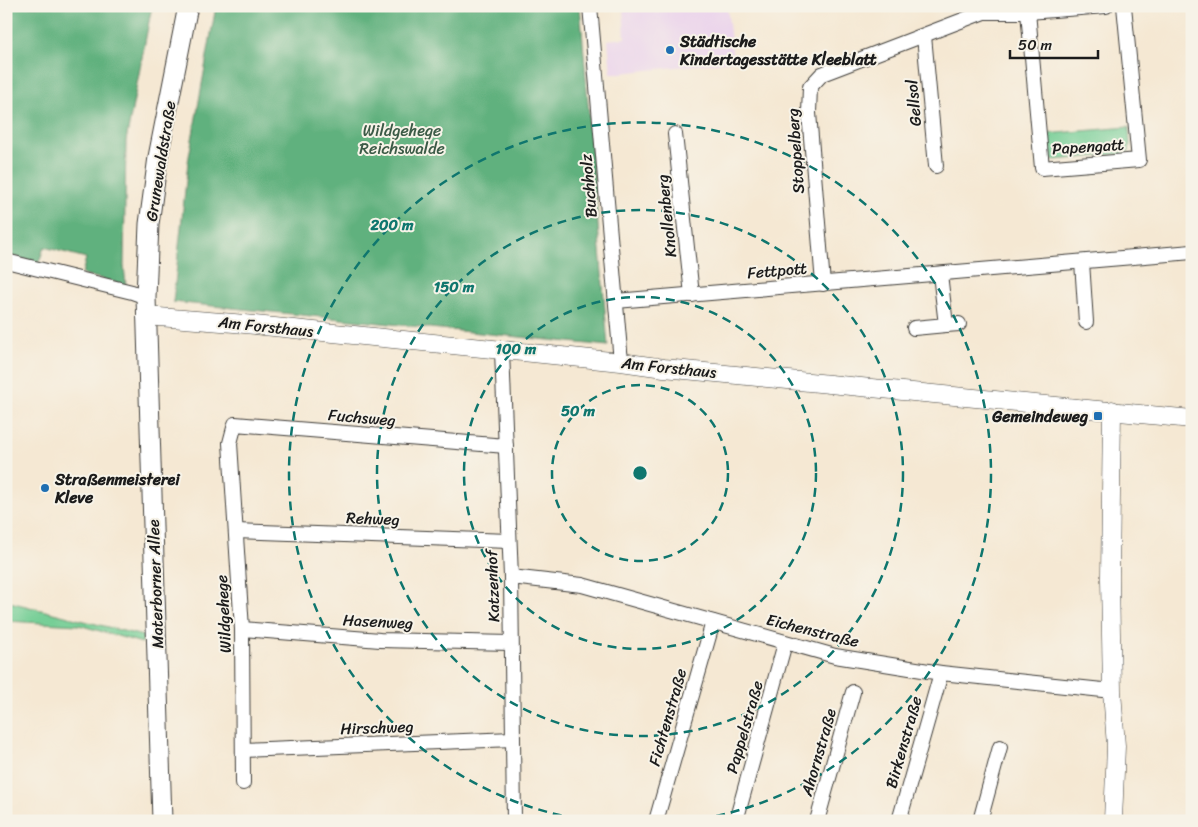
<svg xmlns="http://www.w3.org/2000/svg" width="1198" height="827" viewBox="0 0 1198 827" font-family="Sriracha,sans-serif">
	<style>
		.built { fill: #ead1ec }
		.green { fill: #75ce95; stroke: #487558 }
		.forest { fill: #60b17e; stroke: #3e664d }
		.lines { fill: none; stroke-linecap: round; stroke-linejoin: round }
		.minor-casing { stroke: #3d3b37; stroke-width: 16 }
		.tertiary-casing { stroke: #3d3b37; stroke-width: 19 }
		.secondary-casing { stroke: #3d3b37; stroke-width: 21 }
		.minor { stroke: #fff; stroke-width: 14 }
		.tertiary { stroke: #fff; stroke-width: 18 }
		.secondary { stroke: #fff; stroke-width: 19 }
		.ring { fill: none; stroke: #0f766e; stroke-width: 2.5; stroke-dasharray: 9 6 }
		.poi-dot { fill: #1f6fb2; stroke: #f7f3e8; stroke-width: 2 }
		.labels { text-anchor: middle; stroke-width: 4; stroke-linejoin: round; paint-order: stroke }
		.poi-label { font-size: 16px; font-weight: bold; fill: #1c1c1c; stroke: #f7f3e8; text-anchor: start }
		.street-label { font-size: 16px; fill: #1c1c1c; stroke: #f7f3e8 }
		.park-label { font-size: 16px; fill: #3b5a46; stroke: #f7f3e8 }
		.centre { fill: #0f766e; stroke: #f7f3e8; stroke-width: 2.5 }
		.ring-label { font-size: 15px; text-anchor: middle; font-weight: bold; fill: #0f766e; stroke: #f7f3e8; stroke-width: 4; stroke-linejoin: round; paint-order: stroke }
	</style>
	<rect width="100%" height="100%" fill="#f7f3e8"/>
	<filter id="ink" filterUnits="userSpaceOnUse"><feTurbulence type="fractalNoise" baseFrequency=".02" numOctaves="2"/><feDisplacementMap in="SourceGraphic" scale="10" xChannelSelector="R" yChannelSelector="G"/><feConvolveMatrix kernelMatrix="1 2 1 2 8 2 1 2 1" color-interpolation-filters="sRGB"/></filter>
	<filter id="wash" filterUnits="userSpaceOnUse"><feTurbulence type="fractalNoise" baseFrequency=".0096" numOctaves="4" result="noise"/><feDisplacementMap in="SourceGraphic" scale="20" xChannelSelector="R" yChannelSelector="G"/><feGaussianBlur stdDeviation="1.12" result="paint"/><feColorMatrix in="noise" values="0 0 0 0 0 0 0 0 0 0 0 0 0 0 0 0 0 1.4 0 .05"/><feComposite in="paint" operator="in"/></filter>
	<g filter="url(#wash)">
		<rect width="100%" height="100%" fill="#f5e8d3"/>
		<!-- built -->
		<polygon class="built" points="623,6 727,6 733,61 611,74 608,40 625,38"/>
		<!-- green -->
		<g class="green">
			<polygon points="1129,127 1130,144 1129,151 1122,154 1055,160 1048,158 1046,152 1045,134"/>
			<polygon points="6,601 143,636 142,643 79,625 6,621"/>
		</g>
		<!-- forest -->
		<g class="forest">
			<polygon points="6,6 152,6 126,141 124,266 126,285 82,274 86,258 44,247 39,263 6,255"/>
			<polygon points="216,6 580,6 608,346 173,302 188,162"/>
		</g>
	</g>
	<g filter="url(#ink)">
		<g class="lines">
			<defs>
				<g id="minor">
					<polyline points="590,6 621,362"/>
					<polyline points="1028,12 1042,168 1139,160 1124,6"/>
					<polyline points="924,36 936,166"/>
					<polyline points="675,134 692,295"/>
					<polyline points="6,261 132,292 146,297"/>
					<polyline points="1082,262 1086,322"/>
					<polyline points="823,284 809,113 810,87 822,74 984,12 1028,12 1106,6"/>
					<polyline points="616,301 1192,252"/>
					<polyline points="946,325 959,324"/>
					<polyline points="914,328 946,325 940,274"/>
					<polyline points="502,351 511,577 514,821"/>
					<polyline points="236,531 509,541"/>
					<polyline points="511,577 582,585 835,656 941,673 1112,691"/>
					<polyline points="242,629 380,640 511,643"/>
					<polyline points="243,750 513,739"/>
					<polyline points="243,783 242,629 230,443 235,424 506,446"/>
					<polyline points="656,821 713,622"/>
					<polyline points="736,821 785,643"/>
					<polyline points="817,821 853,692"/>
					<polyline points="899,821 941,673"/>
					<polyline points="980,821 1000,747"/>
				</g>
				<g id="tertiary">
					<polyline points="146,316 234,323 621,362 664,368 1192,419"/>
					<polyline points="1112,410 1110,578 1112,691 1116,746 1113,821"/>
				</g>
				<polyline id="secondary" points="162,821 146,297 149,224 158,157 188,6"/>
			</defs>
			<!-- minor casing -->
			<use href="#minor" class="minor-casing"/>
			<!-- tertiary casing -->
			<use href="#tertiary" class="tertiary-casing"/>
			<!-- secondary casing -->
			<use href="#secondary" class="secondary-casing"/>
			<!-- minor -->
			<use href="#minor" class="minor"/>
			<!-- tertiary -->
			<use href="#tertiary" class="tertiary"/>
			<!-- secondary -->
			<use href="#secondary" class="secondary"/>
		</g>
	</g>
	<!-- distance rings -->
	<g class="ring">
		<circle cx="640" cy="473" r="88"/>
		<circle cx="640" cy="473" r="176"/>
		<circle cx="640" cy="473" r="263"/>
		<path d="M591 821A351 351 0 1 1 689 821"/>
	</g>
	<!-- markers -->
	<g class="poi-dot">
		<circle cx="670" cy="50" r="5"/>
		<rect x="1093" y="411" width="10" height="10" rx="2.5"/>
		<circle cx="45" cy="488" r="5"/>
	</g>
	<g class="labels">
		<!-- poi labels -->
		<g class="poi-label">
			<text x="680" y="47">Städtische<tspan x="680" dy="18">Kindertagesstätte Kleeblatt</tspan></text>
			<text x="1088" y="422" text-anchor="end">Gemeindeweg</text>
			<text x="55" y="485">Straßenmeisterei<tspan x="55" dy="18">Kleve</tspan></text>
		</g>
		<!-- street labels -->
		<g class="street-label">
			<text transform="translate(913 103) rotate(-95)" y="6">Gellsol</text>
			<text transform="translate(1088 146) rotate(-4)" y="6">Papengatt</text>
			<text transform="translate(795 151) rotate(-94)" y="6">Stoppelberg</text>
			<text transform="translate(160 161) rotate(-81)" y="6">Grunewaldstraße</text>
			<text transform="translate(588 186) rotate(-95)" y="6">Buchholz</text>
			<text transform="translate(666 216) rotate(-96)" y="6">Knollenberg</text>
			<text transform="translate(777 270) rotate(-5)" y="6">Fettpott</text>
			<text transform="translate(266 326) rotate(6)" y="6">Am Forsthaus</text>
			<text transform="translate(669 367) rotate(6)" y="6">Am Forsthaus</text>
			<text transform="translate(362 417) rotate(5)" y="6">Fuchsweg</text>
			<text transform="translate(373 518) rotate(2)" y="6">Rehweg</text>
			<text transform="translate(155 584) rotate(-92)" y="6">Materborner Allee</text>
			<text transform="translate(492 586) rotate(-92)" y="6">Katzenhof</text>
			<text transform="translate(223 614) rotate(-93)" y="6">Wildgehege</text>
			<text transform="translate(378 621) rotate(3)" y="6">Hasenweg</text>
			<text transform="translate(813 630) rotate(14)" y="6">Eichenstraße</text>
			<text transform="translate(667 717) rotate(-74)" y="6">Fichtenstraße</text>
			<text transform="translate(377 727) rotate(-2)" y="6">Hirschweg</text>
			<text transform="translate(744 727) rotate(-74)" y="6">Pappelstraße</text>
			<text transform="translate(903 742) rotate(-74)" y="6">Birkenstraße</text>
			<text transform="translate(818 752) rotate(-74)" y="6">Ahornstraße</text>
		</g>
		<!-- park labels -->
		<g class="park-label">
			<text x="402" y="136">Wildgehege<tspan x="402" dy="18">Reichswalde</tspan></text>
		</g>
	</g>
	<circle cx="640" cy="473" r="8" class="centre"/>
	<g class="ring-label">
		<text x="392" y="230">200 m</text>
		<text x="454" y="292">150 m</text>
		<text x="516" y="354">100 m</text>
		<text x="578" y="416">50 m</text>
	</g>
	<!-- margin -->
	<rect width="1198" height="827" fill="none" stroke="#f7f3e8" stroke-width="25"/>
	<!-- scale -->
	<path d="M1010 50v8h88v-8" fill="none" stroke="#1c1c1c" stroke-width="2.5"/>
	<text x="1018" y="50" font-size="15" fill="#1c1c1c" stroke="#f7f3e8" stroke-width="4" paint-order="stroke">50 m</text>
</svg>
